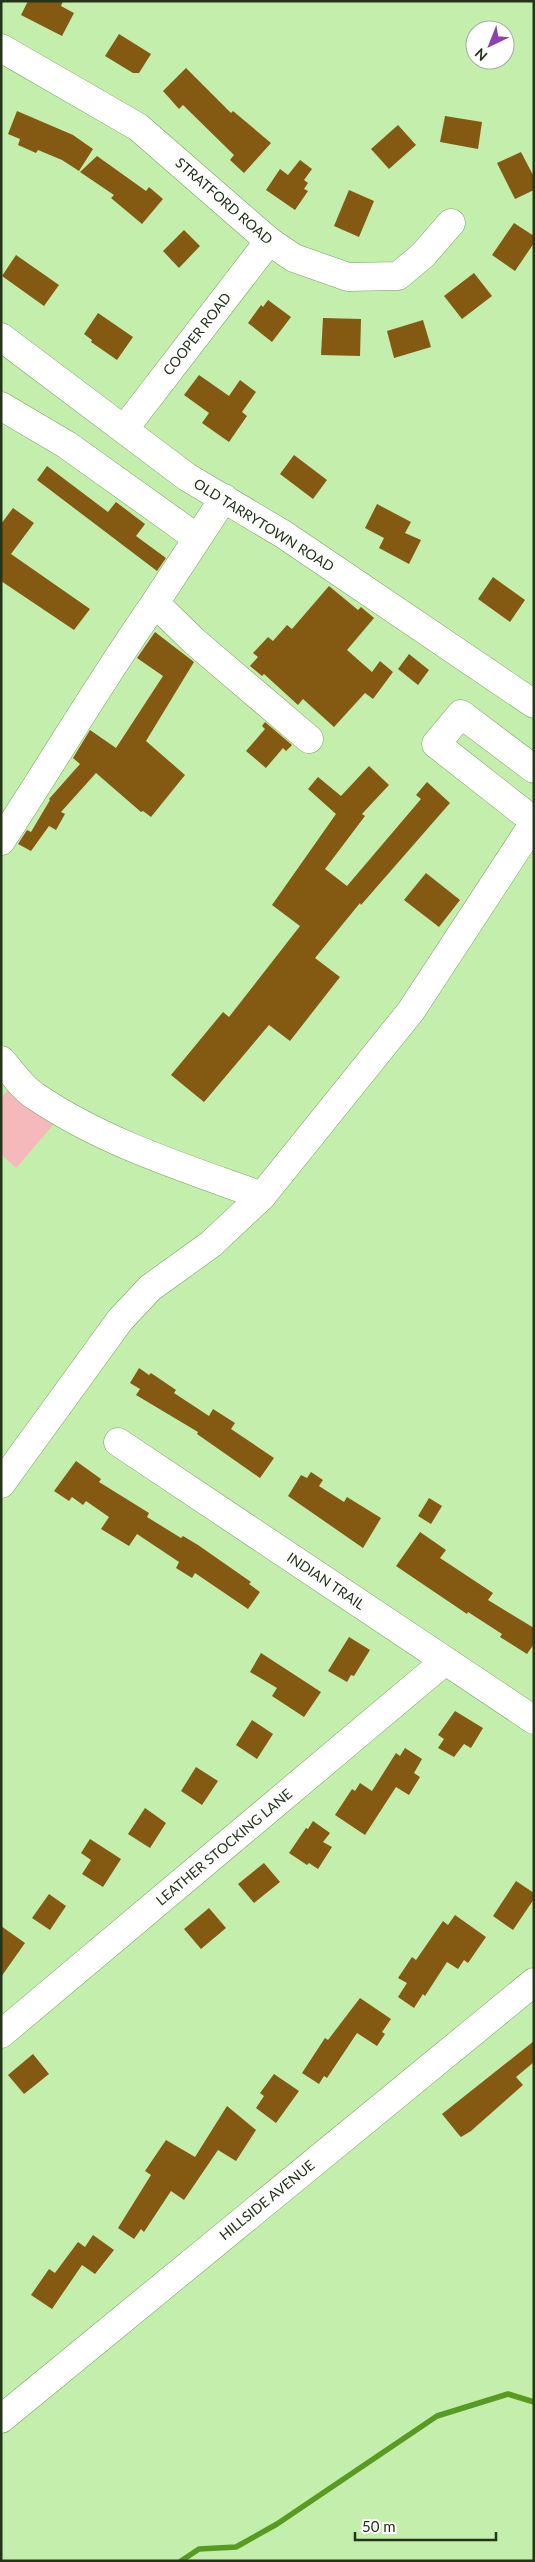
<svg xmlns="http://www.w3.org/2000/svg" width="535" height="2562" viewBox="0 0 535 2562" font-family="Lato,sans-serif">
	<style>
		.garden { fill: #f5b9bc }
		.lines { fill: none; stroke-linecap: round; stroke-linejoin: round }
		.stream { stroke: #589b23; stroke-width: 5.5 }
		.building { fill: #845a12 }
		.minor-casing { stroke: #79a162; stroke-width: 29 }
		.major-casing { stroke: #79a162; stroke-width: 29 }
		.minor { stroke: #fff; stroke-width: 28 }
		.major { stroke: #fff; stroke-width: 28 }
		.labels { text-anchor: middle; stroke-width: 5; stroke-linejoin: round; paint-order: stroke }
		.street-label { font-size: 14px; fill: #233419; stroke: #fff }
	</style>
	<rect width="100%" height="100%" fill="#c3eeab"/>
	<!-- garden -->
	<polygon class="garden" points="10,1088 53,1125 16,1168 1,1154 1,1098"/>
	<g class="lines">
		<!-- stream -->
		<polyline class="stream" points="181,2561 199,2549 236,2547 277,2524 437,2416 508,2394 534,2402"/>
	</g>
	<!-- building -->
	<g class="building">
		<polygon points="28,1 63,1 61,6 74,13 62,36 21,15"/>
		<polygon points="119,34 151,54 139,73 133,73 105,56"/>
		<polygon points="186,68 231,113 233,111 271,143 244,173 230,160 234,155 183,105 179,109 163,91"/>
		<polygon points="17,111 73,135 93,149 79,171 62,160 38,150 36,153 18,145 20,139 8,134"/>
		<polygon points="445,116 482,122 478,149 440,142"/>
		<polygon points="398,125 416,145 389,169 371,149"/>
		<polygon points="521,152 534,177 534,190 515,199 497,163"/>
		<polygon points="97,156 146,191 149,187 163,199 142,224 111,198 114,195 80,172"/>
		<polygon points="300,160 312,169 304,180 308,183 304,189 308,191 295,210 266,190 280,169 288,175"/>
		<polygon points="349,190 374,201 359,237 334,226"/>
		<polygon points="514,223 534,236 534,243 515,271 492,255"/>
		<polygon points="184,230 200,246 179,268 163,251"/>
		<polygon points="16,255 59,285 44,306 2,276"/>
		<polygon points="474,273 492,296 462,319 444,296"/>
		<polygon points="268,300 291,317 272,342 248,323 261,305 263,307"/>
		<polygon points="98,313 133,337 117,360 91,342 92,340 84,334"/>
		<polygon points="323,318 361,319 360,356 321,355"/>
		<polygon points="423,320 431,347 394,358 387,331"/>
		<polygon points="199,375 229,396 240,380 256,392 242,412 247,416 229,442 202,423 209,413 184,395"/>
		<polygon points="294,455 327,480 313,499 280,474"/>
		<polygon points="47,466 108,512 116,502 145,524 136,536 166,558 157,571 37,480"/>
		<polygon points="377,504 411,522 405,533 421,540 409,564 379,548 384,538 365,528"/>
		<polygon points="13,508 34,523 11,554 90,609 74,630 1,581 1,524"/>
		<polygon points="493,577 525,600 510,622 478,599"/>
		<polygon points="329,586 358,610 361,607 374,618 347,650 372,672 380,661 393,672 373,699 365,693 334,727 303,699 298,705 264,674 262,676 250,666 258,657 253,653 268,637 273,641 287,625 292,629"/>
		<polygon points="155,632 194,662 146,741 185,775 151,817 143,811 141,812 96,773 61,812 65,814 56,830 49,826 31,851 18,844 27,830 31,832 50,800 49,799 80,764 73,758 90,730 116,748 163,676 137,658"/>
		<polygon points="409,654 429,670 418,685 398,669"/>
		<polygon points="265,722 292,745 286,751 283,748 266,768 246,751 265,729 262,726"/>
		<polygon points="369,766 389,785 362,814 365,816 325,869 347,886 421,799 416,795 427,782 450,803 361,905 360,903 315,958 340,977 290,1041 269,1025 204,1102 171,1075 223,1012 229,1017 300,926 272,905 336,814 308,789 318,777 341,796"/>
		<polygon points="426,873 460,900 439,927 404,900"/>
		<polygon points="139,1368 149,1375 151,1373 176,1390 174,1393 209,1416 213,1409 235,1423 231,1429 274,1458 260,1478 197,1434 198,1432 136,1395 140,1389 130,1383"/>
		<polygon points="76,1461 101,1479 99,1482 149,1513 147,1517 181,1538 183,1536 198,1545 251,1582 249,1584 260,1592 248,1609 195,1573 192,1578 176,1568 179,1562 137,1534 129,1546 101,1529 109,1517 86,1501 83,1505 72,1497 69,1501 54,1491"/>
		<polygon points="311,1472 323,1480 319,1486 344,1502 347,1497 381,1518 363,1548 288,1496 301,1475 307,1478"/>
		<polygon points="429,1498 442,1506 431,1524 418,1516"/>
		<polygon points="420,1532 446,1550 440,1558 493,1593 488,1600 534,1628 534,1644 527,1654 500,1637 502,1634 468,1612 467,1614 396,1566"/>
		<polygon points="349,1637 370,1650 354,1676 351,1675 347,1682 328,1671"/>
		<polygon points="261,1653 321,1692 304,1717 272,1696 277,1688 250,1672"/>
		<polygon points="455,1711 483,1728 471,1748 464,1744 454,1757 438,1748 444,1739 438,1735"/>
		<polygon points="252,1720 273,1734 257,1759 236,1745"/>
		<polygon points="405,1748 422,1759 414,1773 420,1777 409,1795 396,1787 365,1835 335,1815 352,1789 355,1791 360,1783 372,1791 396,1753 400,1756"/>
		<polygon points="196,1767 218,1781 202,1805 181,1791"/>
		<polygon points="145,1808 166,1823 150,1848 128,1834"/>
		<polygon points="313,1821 330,1833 323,1842 332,1847 318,1869 309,1863 307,1865 289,1853 306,1828 308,1829"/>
		<polygon points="90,1839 121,1859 103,1887 82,1874 91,1860 81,1853"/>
		<polygon points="264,1863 280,1882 254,1903 238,1884"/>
		<polygon points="516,1881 534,1893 534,1899 513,1930 493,1916"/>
		<polygon points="49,1894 66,1906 50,1930 32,1918"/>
		<polygon points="209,1908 226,1928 201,1949 184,1929"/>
		<polygon points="455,1915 486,1937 468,1963 464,1960 458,1969 447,1962 425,1996 423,1994 414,2008 398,1997 407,1983 398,1978 412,1957 416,1960 443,1921 448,1925"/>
		<polygon points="1,1926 25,1943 1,1977"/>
		<polygon points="360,1998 391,2019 382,2032 385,2034 377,2046 357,2033 327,2078 324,2076 319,2084 302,2073 325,2038 328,2040"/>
		<polygon points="534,2041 534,2062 516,2077 523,2085 471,2131 461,2137 459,2135 442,2114"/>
		<polygon points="33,2054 49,2074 24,2094 8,2075"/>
		<polygon points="274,2074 299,2091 276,2123 256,2108 264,2096 260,2093"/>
		<polygon points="227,2106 256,2130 236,2161 218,2150 184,2200 171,2191 144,2232 141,2229 134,2239 118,2228 151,2175 145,2171 166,2140 195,2157"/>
		<polygon points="93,2235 114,2250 95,2274 82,2265 52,2309 31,2295 49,2269 55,2273 78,2242 85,2247"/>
	</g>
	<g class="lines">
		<defs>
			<g id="minor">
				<polyline points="1,48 138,127 269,241 294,258 348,277 398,276 423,255 451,223"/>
				<polyline points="1,337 187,477 283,534 534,704"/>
				<polyline points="1,406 67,445 197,538"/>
				<polyline points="125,428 269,241"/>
				<polyline points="224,498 155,603 194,641 309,739"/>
				<polyline points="534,769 461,714 436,744 534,821"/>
				<path d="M 1,841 C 53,762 101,680 155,603"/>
				<path d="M 1,1060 C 12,1072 22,1088 35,1096 C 104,1143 185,1168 262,1196"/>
				<polyline points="118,1442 534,1720"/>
				<polyline points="1,1484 120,1320 150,1288 211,1244 262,1196 411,1011 528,832 534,836"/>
				<polyline points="1,2034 445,1661"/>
			</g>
			<polyline id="major" points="1,2419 534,1982"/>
		</defs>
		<!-- minor casing -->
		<use href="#minor" class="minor-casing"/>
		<!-- major casing -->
		<use href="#major" class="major-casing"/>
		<!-- minor -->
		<use href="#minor" class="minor"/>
		<!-- major -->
		<use href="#major" class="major"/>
	</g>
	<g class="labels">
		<!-- street labels -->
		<g class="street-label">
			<text transform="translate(224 201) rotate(41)" y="5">STRATFORD ROAD</text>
			<text transform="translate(197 334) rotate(-52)" y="5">COOPER ROAD</text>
			<text transform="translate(264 525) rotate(32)" y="5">OLD TARRYTOWN ROAD</text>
			<text transform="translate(326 1581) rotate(34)" y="5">INDIAN TRAIL</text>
			<text transform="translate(224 1847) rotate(-40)" y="5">LEATHER STOCKING LANE</text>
			<text transform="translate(267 2200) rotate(-39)" y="5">HILLSIDE AVENUE</text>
		</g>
	</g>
	<!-- border -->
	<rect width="535" height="2562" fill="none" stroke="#233419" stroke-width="5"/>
	<!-- north arrow -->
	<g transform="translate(490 45) rotate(223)"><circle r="24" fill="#ffffff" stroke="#a7aea3"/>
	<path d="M0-4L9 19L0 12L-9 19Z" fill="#8f40b0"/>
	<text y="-8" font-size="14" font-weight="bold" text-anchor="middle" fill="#233419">N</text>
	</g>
	<!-- scale -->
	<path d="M355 2532v8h141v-8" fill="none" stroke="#233419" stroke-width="2.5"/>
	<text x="362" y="2532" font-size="15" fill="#233419" stroke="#ffffff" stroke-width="4" paint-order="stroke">50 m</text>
</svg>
